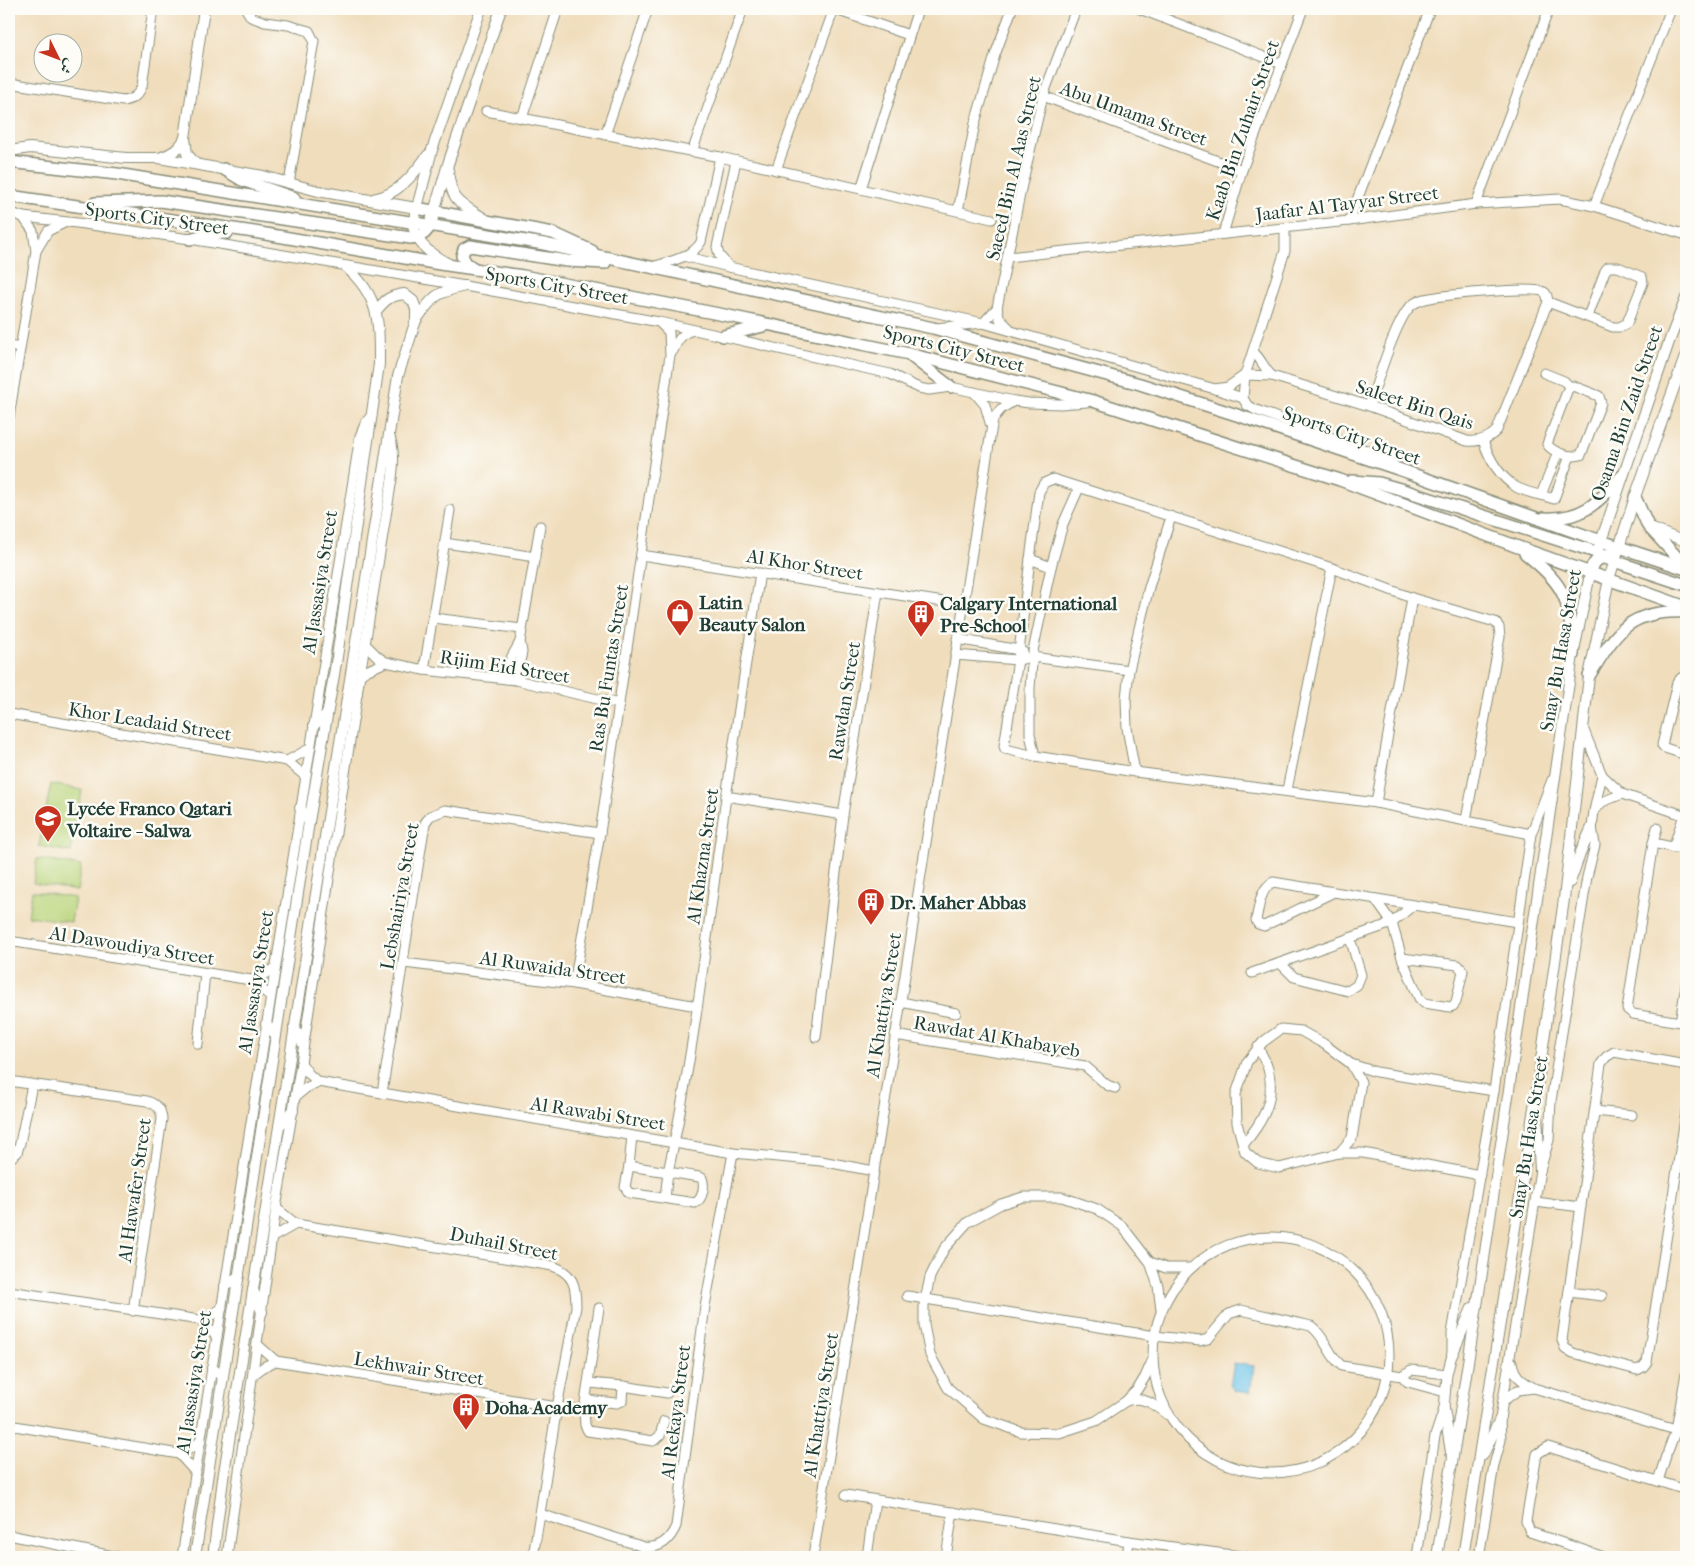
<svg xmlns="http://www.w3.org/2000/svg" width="1695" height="1566" viewBox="0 0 1695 1566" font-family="'IM FELL French Canon',Amiri,serif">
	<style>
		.green { fill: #b9d47a; stroke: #6c8857 }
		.water { fill: #6bc3e8; stroke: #45808e }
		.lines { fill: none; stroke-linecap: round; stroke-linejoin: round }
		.minor-casing { stroke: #888d78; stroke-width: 11 }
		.tertiary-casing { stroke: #888d78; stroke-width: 12 }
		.secondary-casing { stroke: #888d78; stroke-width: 14 }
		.minor { stroke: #fff; stroke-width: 9 }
		.tertiary { stroke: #fff; stroke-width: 10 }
		.secondary { stroke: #fff; stroke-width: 11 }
		.labels { text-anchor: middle; stroke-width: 5; stroke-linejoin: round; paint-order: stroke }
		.street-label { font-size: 19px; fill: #1f3d34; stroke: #fdfcf7 }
		.poi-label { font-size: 19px; font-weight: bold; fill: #1f3d34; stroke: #fdfcf7; text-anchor: start }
	</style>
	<rect width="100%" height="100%" fill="#fdfcf7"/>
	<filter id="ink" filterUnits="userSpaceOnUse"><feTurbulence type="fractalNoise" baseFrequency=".02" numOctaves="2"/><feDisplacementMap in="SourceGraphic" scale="10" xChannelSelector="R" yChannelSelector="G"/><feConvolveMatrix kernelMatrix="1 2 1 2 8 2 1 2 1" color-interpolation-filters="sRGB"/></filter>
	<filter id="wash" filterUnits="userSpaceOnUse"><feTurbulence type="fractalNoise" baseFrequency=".0096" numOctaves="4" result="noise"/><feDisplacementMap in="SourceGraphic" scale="20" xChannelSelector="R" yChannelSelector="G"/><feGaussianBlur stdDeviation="1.12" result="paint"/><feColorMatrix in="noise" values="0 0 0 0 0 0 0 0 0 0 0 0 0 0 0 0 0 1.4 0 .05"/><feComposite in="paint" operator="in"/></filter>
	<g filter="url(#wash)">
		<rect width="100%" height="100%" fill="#f0ddbc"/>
		<!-- green -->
		<g class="green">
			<polygon points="51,784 82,790 71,852 39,846"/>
			<polygon points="37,859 81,866 77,891 33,883"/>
			<polygon points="32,891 75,898 71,922 28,916"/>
		</g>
		<!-- water -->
		<polygon class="water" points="1234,1363 1254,1366 1250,1393 1235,1391 1230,1385"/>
	</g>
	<g filter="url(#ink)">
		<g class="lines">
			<defs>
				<g id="minor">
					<polyline points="246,9 251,17 265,22 288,25 309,31 314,41 289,183"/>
					<polyline points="833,9 909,35"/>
					<polyline points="1140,9 1282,64"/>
					<path d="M 9,83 L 123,101 C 133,99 138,96 142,86 L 153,9"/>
					<polyline points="1043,96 1242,170"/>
					<polyline points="486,111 720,157 992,219"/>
					<polyline points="522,118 558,9"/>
					<polyline points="605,135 648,9"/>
					<polyline points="692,152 743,9"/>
					<polyline points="776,170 834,9"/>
					<polyline points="861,189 918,9"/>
					<polyline points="1476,204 1549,9"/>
					<polyline points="1594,206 1671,9"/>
					<polyline points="958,211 975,123 995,55 1012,9"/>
					<polyline points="9,212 23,217 77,223 190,239 465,286 659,322 890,374 919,388 929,390 951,387 1014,401 1029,403 1061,404 1087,402"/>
					<polyline points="1349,221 1430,9"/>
					<polyline points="1285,228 1285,251 1245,375 1243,398 1247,405 1256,410 1377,454 1393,464"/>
					<polyline points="1223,234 1242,170 1303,9"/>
					<polyline points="36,251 48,231 64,223"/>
					<polyline points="683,256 729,267 983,323 1215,389 1243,398"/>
					<polyline points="1008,257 1349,221 1476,204 1560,199 1594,206 1686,235"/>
					<path d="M 652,267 C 668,262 693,257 701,242 L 720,157"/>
					<polyline points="729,267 719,255 717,247 736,161"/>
					<polyline points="1548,302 1613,327 1620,327 1627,323 1643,283 1642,277 1618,267 1608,267 1605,271 1588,316"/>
					<polyline points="997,308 1000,319 1010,329"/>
					<polyline points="936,328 983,323 997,308 1021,189 1043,96 1076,9"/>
					<polyline points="9,346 20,348"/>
					<path d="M 673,351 C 678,339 682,333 694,330"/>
					<path d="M 1253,352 C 1261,358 1264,369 1272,376"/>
					<polyline points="1544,373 1564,381 1570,387"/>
					<path d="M 1573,386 L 1599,396 L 1601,403 L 1581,455 C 1570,458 1553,453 1547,444 L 1568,389 Z"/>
					<path d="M 1215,389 L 1228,387 L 1245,375 L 1272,376 L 1369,406 L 1467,441 C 1480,442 1489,439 1497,430 L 1548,302 C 1547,298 1548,294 1544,292 C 1534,286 1445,295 1430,298 C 1424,299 1417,301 1412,305 C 1396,318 1377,384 1369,406"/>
					<polyline points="974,392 985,405 991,426"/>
					<polyline points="9,417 36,251 33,231 23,217"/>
					<path d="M 1483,440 C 1489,459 1499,476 1516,487 C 1527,493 1542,495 1554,499 L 1570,456"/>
					<polyline points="1541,495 1558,452"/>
					<polyline points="1649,527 1686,542"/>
					<polyline points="445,543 535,557"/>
					<polyline points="641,555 963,605"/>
					<polyline points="1030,559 1051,567"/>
					<polyline points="434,618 522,629"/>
					<polyline points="957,639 1019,650 1023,652"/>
					<polyline points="365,644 378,657 386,662 424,670 516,680 619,704"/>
					<polyline points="955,655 1018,660 1032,657 1129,670"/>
					<polyline points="424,670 450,510"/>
					<polyline points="360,675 366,671 386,662"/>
					<polyline points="1686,677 1681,678 1677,683 1662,745 1665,748 1686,755"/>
					<polyline points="507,679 511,658 520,642"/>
					<polyline points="516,680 522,652 520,642 540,526"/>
					<polyline points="9,714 287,761 305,776"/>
					<polyline points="1035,756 1030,734 1030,688 1033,651 1051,567 1063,524 1079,488"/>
					<polyline points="287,761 309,749"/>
					<polyline points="1135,772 1127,728 1126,699 1129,670 1149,587 1171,517"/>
					<polyline points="1602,775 1622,794 1686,816"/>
					<polyline points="1287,790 1332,568"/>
					<polyline points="726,796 843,815"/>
					<polyline points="1376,803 1412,598"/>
					<polyline points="1595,810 1602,802 1622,794"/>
					<polyline points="1466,820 1500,637 1499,627 1495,622 1412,598 1332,568 1053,479 1044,483 1039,492 1030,559 1018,660 1004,746 1005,749 1035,756 1135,772 1376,803 1531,834"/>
					<polyline points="1653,843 1657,828"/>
					<polyline points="1673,848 1684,815"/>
					<polyline points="1686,850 1653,843 1627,1009 1633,1014 1686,1023"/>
					<path d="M 1334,892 L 1264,926 L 1258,924 L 1256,920 C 1259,907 1260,889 1273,882 L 1517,922"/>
					<polyline points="1375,899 1392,923 1402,958 1419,998 1424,1003 1450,1007 1453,1006 1456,1002 1463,971 1458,965 1402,958"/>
					<polyline points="9,941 251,980 262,976 275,968"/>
					<polyline points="404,963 574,984 697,1006"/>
					<polyline points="1280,963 1294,977 1348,991 1357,985 1361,975 1350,938"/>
					<polyline points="1252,973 1392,923 1412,906"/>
					<polyline points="251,980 270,996"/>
					<polyline points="574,984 600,833 670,355 669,332 659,322"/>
					<polyline points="901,1002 956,1013"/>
					<polyline points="1680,1022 1686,985"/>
					<polyline points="895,1035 1085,1066 1107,1085 1115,1088"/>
					<polyline points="816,1037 843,815 878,592"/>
					<polyline points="198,1044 205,973"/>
					<polyline points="301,1063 309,1074 318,1082 733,1153 821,1161 874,1171"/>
					<polyline points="1686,1069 1680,1064 1614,1052 1606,1057 1601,1064 1562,1340 1565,1348 1573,1353 1637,1370 1643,1367 1647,1362 1686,1112"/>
					<path d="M 9,1081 L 147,1101 C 157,1105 161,1108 162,1119 L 133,1311"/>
					<polyline points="382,1093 425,823 430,816 445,810 600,833"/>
					<polyline points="295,1097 306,1088 318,1082"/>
					<polyline points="1595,1111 1632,1115"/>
					<path d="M 632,1136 L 629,1166 L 668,1172 C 691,1067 704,961 718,854 C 731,761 745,667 760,573"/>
					<path d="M 1243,1145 C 1261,1124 1275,1102 1269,1073 C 1268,1065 1262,1055 1258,1047"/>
					<polyline points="1339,1153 1352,1138 1361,1082 1351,1064"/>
					<polyline points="9,1159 17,1153 20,1143 32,1085"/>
					<path d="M 629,1166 L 625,1187 L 629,1193 L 695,1203 C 703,1199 705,1186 702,1178 L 699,1177 L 668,1172 L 665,1198"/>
					<polyline points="1480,1175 1363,1153 1339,1153 1279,1168 1258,1163 1245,1152 1237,1123 1236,1094 1247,1062 1263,1042 1281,1029 1301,1031 1324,1044 1351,1064 1376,1072 1494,1091"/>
					<polyline points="1536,1202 1551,1204"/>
					<polyline points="1557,1204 1581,1207"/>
					<path d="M 276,1208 L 296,1224 L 553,1266 C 574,1274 576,1286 576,1307 L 557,1407 L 533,1557"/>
					<circle cx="1271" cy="1355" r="118"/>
					<polyline points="273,1237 296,1224"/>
					<polyline points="1150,1262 1166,1268 1190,1268"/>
					<polyline points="9,1291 200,1320 210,1316 222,1308"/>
					<polyline points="1569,1292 1602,1296"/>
					<path d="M 907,1296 L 1155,1336 L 1200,1341 L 1208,1339 L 1229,1314 L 1241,1310 L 1311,1326 C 1326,1337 1328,1355 1342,1366 L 1402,1376 L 1408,1382 L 1445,1392"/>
					<polyline points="200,1320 217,1337"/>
					<polyline points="257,1344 276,1361 557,1407 584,1410 585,1425 588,1431 653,1441 660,1436 664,1421"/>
					<polyline points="1152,1361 1145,1377 1137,1390 1126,1401 1096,1421 1059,1433 1021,1432 984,1419 948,1388 930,1355 924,1325 924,1305 930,1277 944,1249 968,1222 1001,1204 1023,1197 1062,1197 1097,1209 1122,1226 1150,1262 1158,1286 1161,1310"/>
					<path d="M 1512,1362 C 1514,1376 1522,1381 1534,1388 L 1686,1433"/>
					<polyline points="254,1374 265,1366 276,1361"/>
					<polyline points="1402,1376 1411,1370 1447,1374"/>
					<polyline points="623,1386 667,1393"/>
					<polyline points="586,1400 617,1403 622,1401 623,1386 589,1383"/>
					<path d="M 1126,1401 C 1143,1395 1155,1405 1168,1415"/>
					<polyline points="1503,1401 1518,1390 1534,1388"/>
					<polyline points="584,1410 599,1308"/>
					<polyline points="9,1425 179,1454 189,1449 201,1441"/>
					<polyline points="1668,1451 1676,1430 1686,1373"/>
					<polyline points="179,1454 196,1473"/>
					<polyline points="1658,1481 1666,1456"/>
					<polyline points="846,1495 1129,1541 1247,1557"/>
					<path d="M 540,1514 L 644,1547 C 660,1549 670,1540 676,1526 L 705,1306 L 733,1153"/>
					<polyline points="9,1535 118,1557"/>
					<polyline points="182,1557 360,436 366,422 372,415"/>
					<path d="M 227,1557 L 276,1208 L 301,1063 L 360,675 L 392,479 C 394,462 395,450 389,434"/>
					<polyline points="813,1557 993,419 1001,409 1014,401"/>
					<polyline points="867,1557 875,1500"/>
					<polyline points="946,1557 953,1512"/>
					<polyline points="1127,1557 1129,1541"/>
					<polyline points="1417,1557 1435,1436 1444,1409 1447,1374 1452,1355 1452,1333 1494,1091 1531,834 1552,780"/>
					<polyline points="1479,1557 1494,1465 1501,1440 1500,1419 1540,1170 1549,1140 1551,1101 1587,877 1595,845 1592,827 1594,811 1602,775 1583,728"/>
					<polyline points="1604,1557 1530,1532 1526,1521 1537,1454 1548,1447 1686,1490"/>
				</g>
				<g id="tertiary">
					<polyline points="9,151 30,148 126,158 159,158 263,176 318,191 416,208"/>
					<path d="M 159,158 C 171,154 179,150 185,138"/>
					<polyline points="196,164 187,154 185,138 204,9"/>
					<path d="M 448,170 C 451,202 460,203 485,219"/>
					<path d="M 373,199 C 398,195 414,174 428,155"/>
					<polyline points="434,212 448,164 501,9"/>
					<path d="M 449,264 C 433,256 414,243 413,223 L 432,150 L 481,9"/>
					<path d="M 417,319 C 433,296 437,292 465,286"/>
					<polyline points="1599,547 1669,342 1686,298"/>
					<polyline points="346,709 357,694"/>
					<polyline points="314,725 327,714"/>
					<polyline points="300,808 309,822"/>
					<polyline points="1570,882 1580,854 1592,827"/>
					<polyline points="266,1024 276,1035"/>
					<polyline points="294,1028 303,1044"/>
					<polyline points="1537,1116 1540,1170"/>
					<polyline points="279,1126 293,1111"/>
					<polyline points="225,1286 239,1276"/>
					<polyline points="253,1290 262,1312"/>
					<polyline points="1452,1355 1472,1308"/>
					<polyline points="212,1368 223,1377"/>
					<polyline points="1444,1409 1451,1452"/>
					<polyline points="1483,1455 1500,1419"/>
					<path d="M 195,1557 L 309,822 L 337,657 L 379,364 C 379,322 380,297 346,267"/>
					<path d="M 213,1557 L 223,1479 L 389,434 L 398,376 L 416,320 L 416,309 L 413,301 L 404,294 C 389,296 385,300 376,311"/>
					<polyline points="1437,1557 1479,1293 1573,655 1592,565"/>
					<polyline points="1463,1557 1536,1095 1564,899 1589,676 1609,579 1635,497 1686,354"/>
				</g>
				<g id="secondary">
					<polyline points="9,162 117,174 544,244 933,328 1140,384 1240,416 1404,471 1601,541 1686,569"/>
					<polyline points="224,169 242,180 294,198"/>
					<polyline points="9,196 254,232 440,264 523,276 724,315 909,354 1093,401 1340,480 1518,547 1686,607"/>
					<path d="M 95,203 L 161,201 L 411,238 C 428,237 431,225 434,212"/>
					<polyline points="416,208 553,233 592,251"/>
					<polyline points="190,239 207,234 227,233"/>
					<polyline points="475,269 466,263 462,256 464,249 470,246 567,261 605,263"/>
					<polyline points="723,336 767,325"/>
					<polyline points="912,357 951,387"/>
					<polyline points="1352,481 1379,483 1400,489 1605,555 1613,554 1619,547"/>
					<polyline points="1635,497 1648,526 1686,567"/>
					<path d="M 1544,518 C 1583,520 1597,503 1622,476"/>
					<path d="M 1525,553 C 1569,589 1569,599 1573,655"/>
					<path d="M 1590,573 C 1593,565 1596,557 1605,558 L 1686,585"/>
					<path d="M 1589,676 C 1616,632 1629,609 1686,612"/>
				</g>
			</defs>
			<!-- minor casing -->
			<use href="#minor" class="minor-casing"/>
			<!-- tertiary casing -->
			<use href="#tertiary" class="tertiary-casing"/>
			<!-- secondary casing -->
			<use href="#secondary" class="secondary-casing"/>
			<!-- minor -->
			<use href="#minor" class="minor"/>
			<!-- tertiary -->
			<use href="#tertiary" class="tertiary"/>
			<!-- secondary -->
			<use href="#secondary" class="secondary"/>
		</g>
	</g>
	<!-- icons -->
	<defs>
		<symbol id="shop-pin" viewBox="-11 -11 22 30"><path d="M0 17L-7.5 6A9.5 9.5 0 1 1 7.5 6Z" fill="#c8321e" stroke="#fdfcf7"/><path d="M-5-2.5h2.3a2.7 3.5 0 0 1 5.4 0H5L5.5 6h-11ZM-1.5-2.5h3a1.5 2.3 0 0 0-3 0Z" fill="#fff"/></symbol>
		<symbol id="building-pin" viewBox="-11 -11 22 30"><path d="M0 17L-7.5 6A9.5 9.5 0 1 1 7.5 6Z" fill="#c8321e" stroke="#fdfcf7"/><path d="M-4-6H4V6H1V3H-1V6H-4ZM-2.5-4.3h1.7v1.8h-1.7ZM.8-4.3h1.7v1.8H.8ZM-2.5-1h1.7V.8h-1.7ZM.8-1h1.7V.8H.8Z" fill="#fff"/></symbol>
		<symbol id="school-pin" viewBox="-11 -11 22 30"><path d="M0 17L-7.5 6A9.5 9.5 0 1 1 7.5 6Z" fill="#c8321e" stroke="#fdfcf7"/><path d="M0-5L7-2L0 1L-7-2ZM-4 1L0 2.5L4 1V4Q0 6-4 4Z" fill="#fff"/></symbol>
	</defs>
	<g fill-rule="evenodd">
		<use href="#shop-pin" x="664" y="597" width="32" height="43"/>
		<use href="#building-pin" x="905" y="598" width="32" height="43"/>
		<use href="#school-pin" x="32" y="803" width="32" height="43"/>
		<use href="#building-pin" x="855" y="886" width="32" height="43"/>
		<use href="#building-pin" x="450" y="1391" width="32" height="43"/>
	</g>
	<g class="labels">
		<!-- street labels -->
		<g class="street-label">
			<text transform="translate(1134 113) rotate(20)" y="7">Abu Umama Street</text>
			<text transform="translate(1242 130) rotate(-71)" y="7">Kaab Bin Zuhair Street</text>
			<text transform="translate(1013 168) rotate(-77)" y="7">Saeed Bin Al Aas Street</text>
			<text transform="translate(1347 203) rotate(-7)" y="7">Jaafar Al Tayyar Street</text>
			<text transform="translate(157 218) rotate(8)" y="7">Sports City Street</text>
			<text transform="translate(557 285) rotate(10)" y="7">Sports City Street</text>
			<text transform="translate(954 348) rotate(14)" y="7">Sports City Street</text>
			<text transform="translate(1415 404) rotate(18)" y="7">Saleet Bin Qais</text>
			<text transform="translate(1626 413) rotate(-71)" y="7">Osama Bin Zaid Street</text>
			<text transform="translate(1352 435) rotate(19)" y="7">Sports City Street</text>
			<text transform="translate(805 564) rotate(9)" y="7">Al Khor Street</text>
			<text transform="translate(319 582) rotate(-81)" y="7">Al Jassasiya Street</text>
			<text transform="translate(1560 650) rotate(-80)" y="7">Snay Bu Hasa Street</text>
			<text transform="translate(505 666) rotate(9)" y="7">Rijim Eid Street</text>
			<text transform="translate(608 668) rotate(-81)" y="7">Ras Bu Funtas Street</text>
			<text transform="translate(844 701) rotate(-81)" y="7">Rawdan Street</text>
			<text transform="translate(150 721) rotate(9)" y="7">Khor Leadaid Street</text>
			<text transform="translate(702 856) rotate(-82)" y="7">Al Khazna Street</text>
			<text transform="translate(399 896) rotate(-80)" y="7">Lebshairiya Street</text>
			<text transform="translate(132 945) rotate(9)" y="7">Al Dawoudiya Street</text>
			<text transform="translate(553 967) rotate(8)" y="7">Al Ruwaida Street</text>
			<text transform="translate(255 982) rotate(-81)" y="7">Al Jassasiya Street</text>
			<text transform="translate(883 1005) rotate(-81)" y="7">Al Khattiya Street</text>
			<text transform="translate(997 1036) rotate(10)" y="7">Rawdat Al Khabayeb</text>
			<text transform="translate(598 1113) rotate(9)" y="7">Al Rawabi Street</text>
			<text transform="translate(1528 1137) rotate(-81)" y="7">Snay Bu Hasa Street</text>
			<text transform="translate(134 1190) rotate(-82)" y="7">Al Hawafer Street</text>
			<text transform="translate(504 1243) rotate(11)" y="7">Duhail Street</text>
			<text transform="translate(419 1368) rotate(9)" y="7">Lekhwair Street</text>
			<text transform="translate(193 1382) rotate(-81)" y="7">Al Jassasiya Street</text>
			<text transform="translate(820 1405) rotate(-81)" y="7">Al Khattiya Street</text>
			<text transform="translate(675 1412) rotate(-83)" y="7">Al Rekaya Street</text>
		</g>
		<!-- poi labels -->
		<g class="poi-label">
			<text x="699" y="609">Latin<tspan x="699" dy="22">Beauty Salon</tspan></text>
			<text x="940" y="610">Calgary International<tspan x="940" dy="22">Pre-School</tspan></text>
			<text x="67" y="815">Lycée Franco Qatari<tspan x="67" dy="22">Voltaire - Salwa</tspan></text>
			<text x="890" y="909">Dr. Maher Abbas</text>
			<text x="485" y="1414">Doha Academy</text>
		</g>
	</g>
	<!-- margin -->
	<rect width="1695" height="1566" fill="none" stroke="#fdfcf7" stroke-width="30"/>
	<!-- north arrow -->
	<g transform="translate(58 58) rotate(132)"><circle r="24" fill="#fdfcf7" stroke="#a4b0a9"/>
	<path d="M0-4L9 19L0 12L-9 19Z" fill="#c8321e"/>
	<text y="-8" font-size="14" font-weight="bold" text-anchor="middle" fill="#1f3d34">ش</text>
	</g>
</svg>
